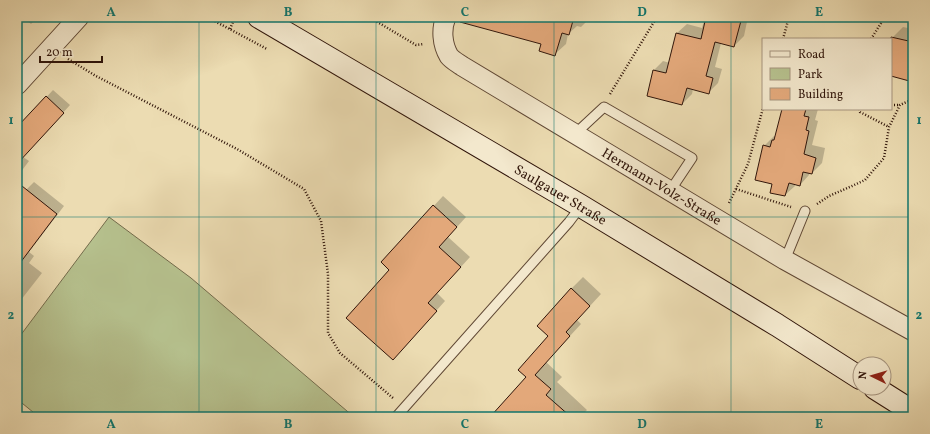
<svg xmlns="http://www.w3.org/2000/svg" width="930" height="434" viewBox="0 0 930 434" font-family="Vollkorn,serif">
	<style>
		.green { fill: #b6c18e; stroke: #736b4c }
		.shadow { fill: #0003 }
		.building { fill: #e3a87a; stroke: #30150a }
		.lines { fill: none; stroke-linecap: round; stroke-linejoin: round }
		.lane-casing { stroke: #5f4734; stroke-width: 11 }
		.street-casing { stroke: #5f4734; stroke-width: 21 }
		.secondary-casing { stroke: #30150a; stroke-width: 24 }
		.path { stroke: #30150a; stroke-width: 2.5; stroke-dasharray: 1 2; stroke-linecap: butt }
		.lane { stroke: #f3e8cd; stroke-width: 9 }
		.street { stroke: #f3e8cd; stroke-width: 19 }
		.secondary { stroke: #f3e8cd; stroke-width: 22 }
		.grid { fill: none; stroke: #0f766e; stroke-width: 1; stroke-opacity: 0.55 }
		.labels { text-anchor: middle; stroke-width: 3; stroke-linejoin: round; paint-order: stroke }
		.street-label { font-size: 14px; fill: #30150a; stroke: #f3e8cd }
		.neatline { fill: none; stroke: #0f766e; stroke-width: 1.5 }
		.grid-label { font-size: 13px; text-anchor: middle; font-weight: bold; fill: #0f766e }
	</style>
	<rect width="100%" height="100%" fill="#ecdcb2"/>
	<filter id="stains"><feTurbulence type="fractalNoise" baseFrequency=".005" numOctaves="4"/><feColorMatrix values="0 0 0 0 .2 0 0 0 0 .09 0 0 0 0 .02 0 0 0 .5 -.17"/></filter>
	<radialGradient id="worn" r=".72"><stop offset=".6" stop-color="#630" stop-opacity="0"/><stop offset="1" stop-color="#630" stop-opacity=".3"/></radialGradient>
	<!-- green -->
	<polygon class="green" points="109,217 191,278 354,417 39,417 17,399 17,340"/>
	<!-- shadow -->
	<g class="shadow">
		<polygon points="23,17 38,17 31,24"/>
		<polygon points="489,17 591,17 581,27 577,26 568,34 566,44 555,54 542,44"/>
		<polygon points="705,17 748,17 744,36 734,46 721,43 715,67 722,69 718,83 708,93 693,89 692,94 682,104 654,70 663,61 670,63 677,33 687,24 702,28"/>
		<polygon points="903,27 913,29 913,81 891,75 891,44 893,37"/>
		<polygon points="53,90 70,105 23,157 29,161 17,177 17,129"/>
		<polygon points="781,109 818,109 815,120 818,121 812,145 825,148 822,163 812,173 810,172 809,175 800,185 795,183 795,186 785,195 773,183 764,146 774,136 776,137 783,109"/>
		<polygon points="913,144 913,167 908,166"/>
		<polygon points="34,182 64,206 29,252 34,256 29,263 42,273 17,305 17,202 26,190"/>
		<polygon points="443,196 466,217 448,237 470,257 437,293 445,301 402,349 391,270 382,262"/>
		<polygon points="583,277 601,294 577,320 581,324 546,362 562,377 557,382 587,410 580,417 491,417 527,377 550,336 571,289"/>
	</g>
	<!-- building -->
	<g class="building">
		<polygon points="461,17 574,17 569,35 562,33 555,56 539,51 541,44 460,22"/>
		<polygon points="706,17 742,17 734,47 715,42 706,76 713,78 709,94 687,88 682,105 647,96 653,70 666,73 676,33 701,39"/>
		<polygon points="891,37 913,42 913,82 891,76"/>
		<polygon points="46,96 64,113 17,164 17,127"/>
		<polygon points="782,109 806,109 804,116 809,117 806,130 809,131 804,154 816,158 812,174 803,172 800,186 789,183 785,196 770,193 772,184 755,180 763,145 770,147 772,140 774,140"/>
		<polygon points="17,182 57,214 17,267"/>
		<polygon points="433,205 457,227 439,247 461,267 428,303 437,311 393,360 346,318 389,270 381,262"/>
		<polygon points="571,288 590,306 566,332 570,336 535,375 551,389 546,395 571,417 490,417 526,377 518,370 548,336 537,326"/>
	</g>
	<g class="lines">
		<defs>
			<g id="lane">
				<polyline points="575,134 604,107 692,158 670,191"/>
				<polyline points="785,260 805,211"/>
				<polyline points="396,417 569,222 581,206"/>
			</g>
			<g id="street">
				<path id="s1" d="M 446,17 C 441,29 442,44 449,56 C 452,60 458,63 462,66 L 785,260 L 913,331"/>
				<polyline points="17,85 79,17"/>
			</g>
			<g id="secondary">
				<path id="s2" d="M 259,17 L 581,206 L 777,325 L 860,378"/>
				<polyline points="875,388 913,412"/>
			</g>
		</defs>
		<!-- lane casing -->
		<use href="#lane" class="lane-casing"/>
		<!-- street casing -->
		<use href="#street" class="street-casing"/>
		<!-- secondary casing -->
		<use href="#secondary" class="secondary-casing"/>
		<!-- path -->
		<g class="path">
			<polyline points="207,17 267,49"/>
			<polyline points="369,17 416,45 424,44"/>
			<polyline points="230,29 235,17"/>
			<polyline points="783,39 789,17"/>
			<polyline points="871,39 885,17"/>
			<polyline points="68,59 96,76 237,149 304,189 321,221 328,274 328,333 340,353 393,398"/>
			<polyline points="610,94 657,17"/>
			<polyline points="891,105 900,105"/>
			<polyline points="859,109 860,112 889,127"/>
			<polyline points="736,189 791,207"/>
			<polyline points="729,203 748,164 763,108"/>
			<polyline points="817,204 829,196 852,186 865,180 884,158 889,127 900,105 913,99"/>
		</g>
		<!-- lane -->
		<use href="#lane" class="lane"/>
		<!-- street -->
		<use href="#street" class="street"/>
		<!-- secondary -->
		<use href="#secondary" class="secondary"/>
	</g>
	<!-- grid -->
	<path class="grid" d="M 199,17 L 199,417M 376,17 L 376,417M 554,17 L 554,417M 731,17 L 731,417M 17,217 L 913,217"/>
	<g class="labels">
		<!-- street labels -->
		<g class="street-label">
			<text dy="5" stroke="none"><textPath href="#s1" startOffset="290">Hermann-Volz-Straße</textPath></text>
			<text dy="5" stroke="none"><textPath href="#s2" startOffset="350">Saulgauer Straße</textPath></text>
		</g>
	</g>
	<!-- margin -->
	<rect width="930" height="434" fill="none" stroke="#ecdcb2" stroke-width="44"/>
	<!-- legend -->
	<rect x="762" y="38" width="130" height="72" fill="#f3e8cd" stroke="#a5947f"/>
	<rect x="770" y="51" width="20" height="6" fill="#f3e8cd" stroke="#a5947f"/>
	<text x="798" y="58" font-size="12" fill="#30150a">Road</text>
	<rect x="770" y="68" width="20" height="12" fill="#b6c18e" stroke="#a5947f"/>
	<text x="798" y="78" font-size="12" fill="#30150a">Park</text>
	<rect x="770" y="88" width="20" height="12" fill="#e3a87a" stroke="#a5947f"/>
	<text x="798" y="98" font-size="12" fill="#30150a">Building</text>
	<!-- north arrow -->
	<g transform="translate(872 376) rotate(275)"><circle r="19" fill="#f3e8cd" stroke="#a5947f"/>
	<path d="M0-3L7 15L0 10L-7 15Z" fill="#8f2418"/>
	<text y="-6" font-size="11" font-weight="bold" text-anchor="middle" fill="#30150a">N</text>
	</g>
	<!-- scale -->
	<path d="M40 56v6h62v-6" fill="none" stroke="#30150a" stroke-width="2"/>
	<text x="46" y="56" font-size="12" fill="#30150a" stroke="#f3e8cd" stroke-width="3" paint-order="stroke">20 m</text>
	<rect x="22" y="22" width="886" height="390" class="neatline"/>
	<g class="grid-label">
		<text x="111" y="16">A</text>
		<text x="288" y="16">B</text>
		<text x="465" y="16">C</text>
		<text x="642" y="16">D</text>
		<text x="819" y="16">E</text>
		<text x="11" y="124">1</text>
		<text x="919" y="124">1</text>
		<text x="11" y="319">2</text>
		<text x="919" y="319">2</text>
		<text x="111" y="428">A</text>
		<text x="288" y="428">B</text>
		<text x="465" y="428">C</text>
		<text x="642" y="428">D</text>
		<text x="819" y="428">E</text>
	</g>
	<rect width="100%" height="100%" filter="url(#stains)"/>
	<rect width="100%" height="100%" fill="url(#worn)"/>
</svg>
